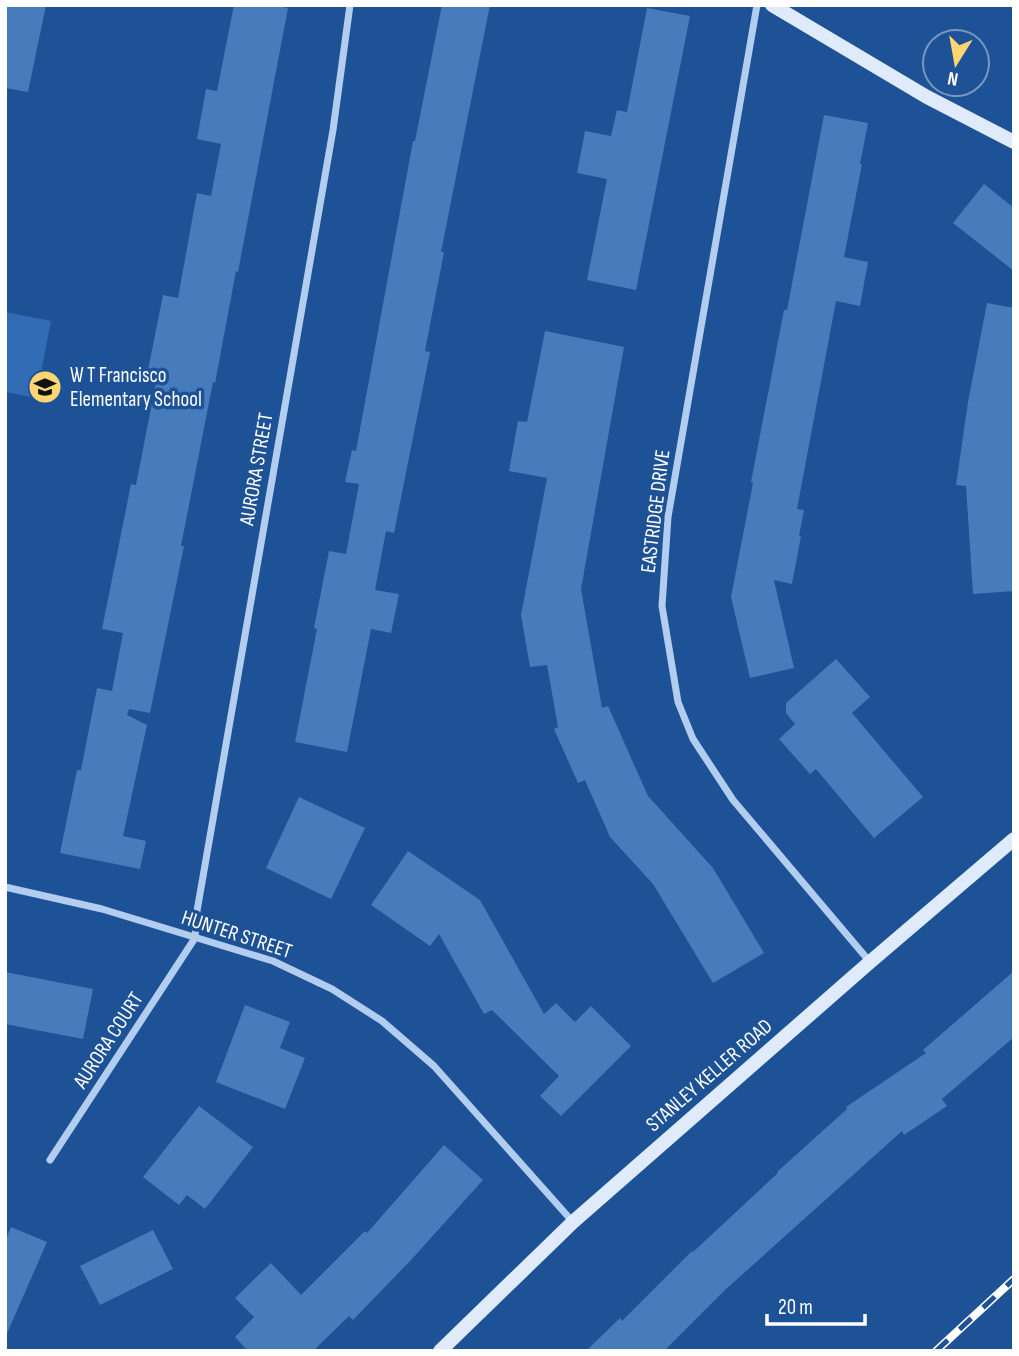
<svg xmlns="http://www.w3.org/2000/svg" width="1019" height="1356" viewBox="0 0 1019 1356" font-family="'Sofia Sans Condensed',sans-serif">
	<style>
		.green { fill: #326cb4 }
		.building { fill: #467bbc }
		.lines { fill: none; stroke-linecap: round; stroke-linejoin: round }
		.street { stroke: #b2cdef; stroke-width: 7 }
		.secondary { stroke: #dfebfb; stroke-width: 14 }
		.rail-casing { stroke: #fff; stroke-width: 8 }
		.rail { stroke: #1e5296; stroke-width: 5; stroke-dasharray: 16; stroke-linecap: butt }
		.labels { text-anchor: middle; stroke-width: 7; stroke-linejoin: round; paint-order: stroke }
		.poi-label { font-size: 21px; fill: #fff; stroke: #1e5296; text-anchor: start }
		.street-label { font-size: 21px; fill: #fff; stroke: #1e5296 }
	</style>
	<rect width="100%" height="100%" fill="#1e5296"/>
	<!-- green -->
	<polygon class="green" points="5,312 51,321 36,398 5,392"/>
	<!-- building -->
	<g class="building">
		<polygon points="5,5 46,5 28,92 5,88"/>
		<polygon points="234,5 272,5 288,8 238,272 236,271 215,383 213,382 181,546 184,546 150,713 129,709 127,715 147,725 123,836 146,841 140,869 60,853 77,770 81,770 97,688 112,691 123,633 102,629 131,484 136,485 158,372 148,370 163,295 178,298 197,193 211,196 221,144 197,139 206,89 217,91"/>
		<polygon points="442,5 490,5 441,252 444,252 425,351 430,352 394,533 386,531 375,590 399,594 391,633 371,629 347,752 295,742 317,629 314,628 329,551 346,554 359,484 345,482 352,450 356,451 413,141 415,141"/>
		<polygon points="647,8 690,16 636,290 587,280 607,179 577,173 585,131 611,136 617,110 627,112"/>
		<polygon points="824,115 868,123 860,164 862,164 844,257 868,262 860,306 836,301 797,509 804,510 799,536 801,536 792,584 774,580 794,668 750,678 731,597 753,483 751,482 784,310 787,310"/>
		<polygon points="984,184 1014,208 1014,271 953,223"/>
		<polygon points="987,303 1014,308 1014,591 973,594 966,486 956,485 968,402"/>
		<polygon points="545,331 624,347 581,589 602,708 608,706 648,796 713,868 764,953 713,983 653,884 610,837 585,780 578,783 554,729 558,727 547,665 530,667 521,615 547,478 509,471 518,421 527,422"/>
		<polygon points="836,659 870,697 852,713 923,797 874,838 816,769 810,774 779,739 795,724 786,713 786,703"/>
		<polygon points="299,797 365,828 331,899 266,868"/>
		<polygon points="408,851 480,900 544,1014 556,1003 575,1022 591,1006 631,1046 561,1116 540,1096 559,1076 492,1010 484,1014 439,934 430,946 371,905"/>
		<polygon points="1014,971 1014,1037 942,1099 947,1106 904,1135 902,1131 725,1290 664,1351 586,1351 620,1318 622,1321 692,1251 693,1252 778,1173 777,1172 847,1109 846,1107 926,1053 923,1050"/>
		<polygon points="5,972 93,989 83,1039 5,1024"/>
		<polygon points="245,1005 290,1022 280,1048 305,1058 285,1109 216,1082"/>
		<polygon points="199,1106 253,1147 205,1209 187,1195 179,1205 143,1177"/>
		<polygon points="444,1145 483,1180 411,1260 353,1320 349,1316 313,1351 248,1351 235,1337 254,1317 235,1298 271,1263 301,1295 365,1231 367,1233"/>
		<polygon points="11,1227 47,1242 5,1338 5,1241"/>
		<polygon points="153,1230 173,1269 100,1305 80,1266"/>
	</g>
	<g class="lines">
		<!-- street -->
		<g class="street">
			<polyline points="757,5 668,517 662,606 678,702 693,739 733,800 870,962"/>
			<polyline points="5,887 102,909 273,961 332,989 382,1021 434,1066 573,1222"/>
			<polyline points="50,1160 195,938 197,911 333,130 350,5"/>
		</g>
		<!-- secondary -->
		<g class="secondary">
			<polyline points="772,5 927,97 1014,142"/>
			<polyline points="440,1351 573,1222 870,962 1014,839"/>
		</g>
		<defs>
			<polyline id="rail" points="936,1351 1014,1279"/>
		</defs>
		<!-- rail casing -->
		<use href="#rail" class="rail-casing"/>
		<!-- rail -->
		<use href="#rail" class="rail"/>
	</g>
	<!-- icons -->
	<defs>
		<symbol id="school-disc" viewBox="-11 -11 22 22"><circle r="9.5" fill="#fdd571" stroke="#1e5296"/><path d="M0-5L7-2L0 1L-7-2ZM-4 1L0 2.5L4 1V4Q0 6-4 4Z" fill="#111"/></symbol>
	</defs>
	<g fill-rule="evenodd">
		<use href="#school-disc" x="26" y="368" width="38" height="38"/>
	</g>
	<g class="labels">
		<!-- poi labels -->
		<g class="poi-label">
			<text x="70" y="382">W T Francisco<tspan x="70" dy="24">Elementary School</tspan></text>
		</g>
		<!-- street labels -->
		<g class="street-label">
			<text transform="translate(256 469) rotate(-80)" y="7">AURORA STREET</text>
			<text transform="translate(655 511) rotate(-83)" y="7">EASTRIDGE DRIVE</text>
			<text transform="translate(237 934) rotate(18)" y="7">HUNTER STREET</text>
			<text transform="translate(108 1040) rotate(-57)" y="7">AURORA COURT</text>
			<text transform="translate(709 1075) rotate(-41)" y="7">STANLEY KELLER ROAD</text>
		</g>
	</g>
	<!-- border -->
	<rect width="1019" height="1356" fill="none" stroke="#ffffff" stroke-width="14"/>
	<!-- north arrow -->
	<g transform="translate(956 63) rotate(191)"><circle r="33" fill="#1e5296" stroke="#7897c0" stroke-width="2"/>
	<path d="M0-5L12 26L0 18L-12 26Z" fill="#fdd571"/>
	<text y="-10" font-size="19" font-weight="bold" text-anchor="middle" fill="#ffffff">N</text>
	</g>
	<!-- scale -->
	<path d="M767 1314v10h98v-10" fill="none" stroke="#ffffff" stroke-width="3.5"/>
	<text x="778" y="1314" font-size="21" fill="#ffffff" stroke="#1e5296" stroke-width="5" paint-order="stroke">20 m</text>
</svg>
